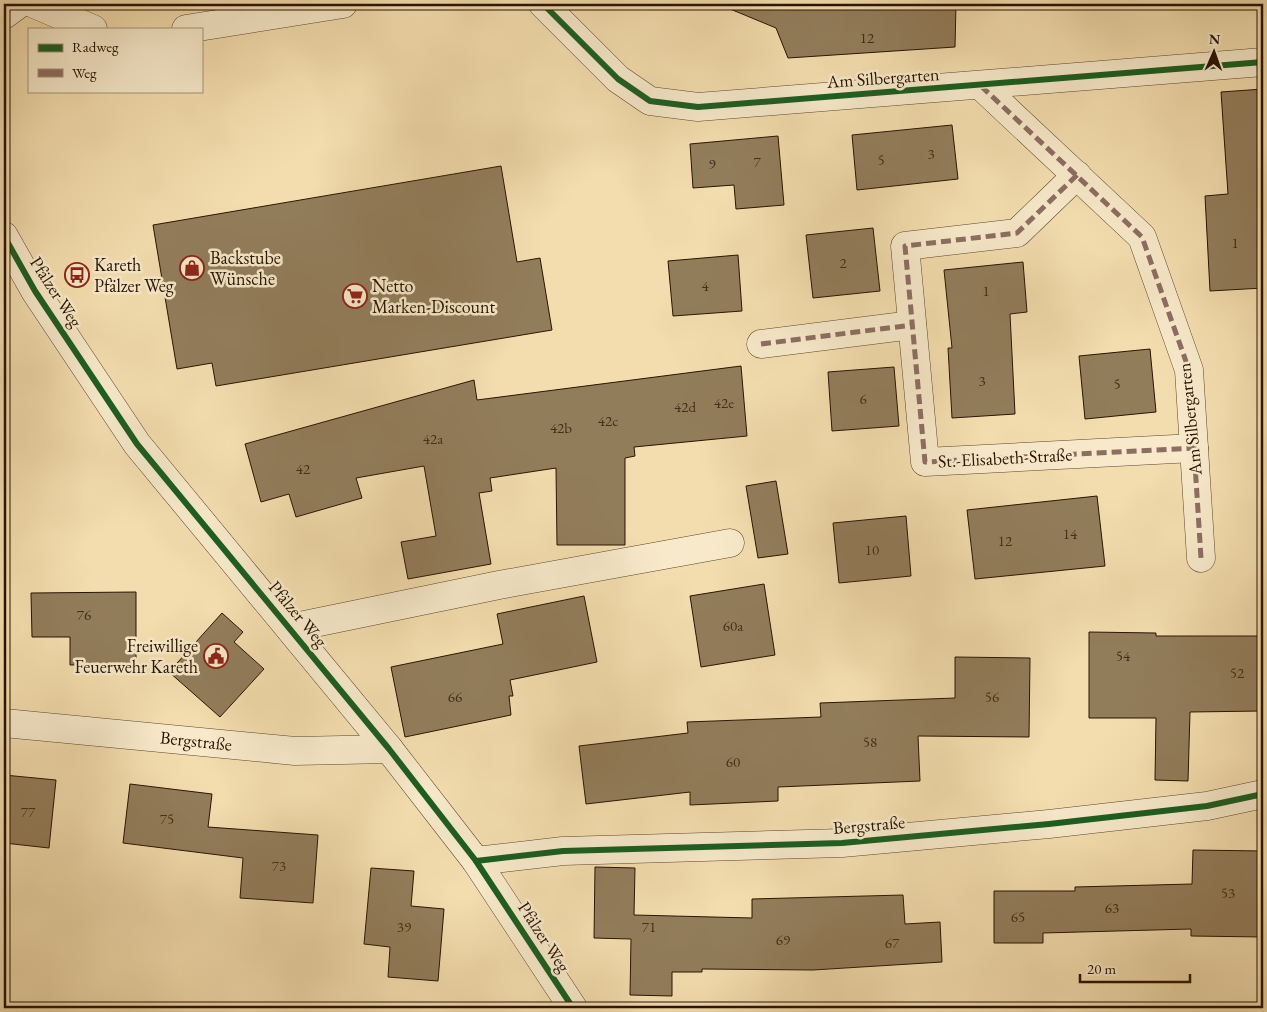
<svg xmlns="http://www.w3.org/2000/svg" width="1267" height="1012" viewBox="0 0 1267 1012" font-family="'EB Garamond',serif">
	<style>
		.building { fill: #927d5b; stroke: #291401 }
		.lines { fill: none; stroke-linecap: round; stroke-linejoin: round }
		.minor-casing { stroke: #5c462c; stroke-width: 29 }
		.minor { stroke: #f7e9ca; stroke-width: 28 }
		.quiet { stroke: #8d6e63; stroke-width: 5; stroke-dasharray: 10 5; stroke-linecap: butt }
		.cycleway-casing { stroke: #f7e9ca; stroke-width: 9 }
		.cycleway { stroke: #1b5e20; stroke-width: 6 }
		.labels { text-anchor: middle; stroke-width: 5; stroke-linejoin: round; paint-order: stroke }
		.number-label { font-size: 15px; fill: #432e18 }
		.street-label { font-size: 18px; fill: #291401; stroke: #f7e9ca }
		.poi-label { font-size: 18px; fill: #291401; stroke: #f7e9ca; text-anchor: start }
	</style>
	<rect width="100%" height="100%" fill="#f3ddae"/>
	<filter id="stains"><feTurbulence type="fractalNoise" baseFrequency=".004" numOctaves="4"/><feColorMatrix values="0 0 0 0 .2 0 0 0 0 .09 0 0 0 0 .02 0 0 0 .5 -.17"/></filter>
	<radialGradient id="worn" r=".72"><stop offset=".6" stop-color="#630" stop-opacity="0"/><stop offset="1" stop-color="#630" stop-opacity=".3"/></radialGradient>
	<!-- building -->
	<g class="building">
		<polygon points="718,4 956,4 955,47 788,58 776,28"/>
		<polygon points="1263,89 1263,288 1210,291 1205,196 1228,194 1221,92"/>
		<polygon points="952,125 958,179 857,190 852,135"/>
		<polygon points="778,136 784,205 736,209 734,185 693,188 690,144"/>
		<polygon points="501,166 517,262 540,258 552,330 216,386 212,363 177,369 153,225"/>
		<polygon points="873,228 880,291 813,298 806,235"/>
		<polygon points="738,255 742,311 673,316 668,261"/>
		<polygon points="1023,262 1027,312 1010,314 1015,414 952,418 948,348 952,348 944,270"/>
		<polygon points="1150,349 1156,412 1085,419 1079,356"/>
		<polygon points="741,366 747,436 634,447 635,456 625,458 625,545 557,545 556,468 490,478 492,491 479,493 491,564 408,579 401,542 436,536 424,466 356,478 362,498 296,517 289,494 261,502 245,444 474,380 477,400"/>
		<polygon points="894,367 899,426 832,431 828,372"/>
		<polygon points="776,481 788,554 758,558 746,486"/>
		<polygon points="1097,496 1105,566 975,579 967,510"/>
		<polygon points="906,516 911,576 839,583 833,523"/>
		<polygon points="764,584 775,655 701,667 690,596"/>
		<polygon points="136,592 136,664 70,665 70,637 32,637 31,593"/>
		<polygon points="584,596 597,662 510,680 513,696 509,696 511,715 405,737 391,667 503,644 497,614"/>
		<polygon points="222,613 243,632 234,642 264,669 220,717 169,672"/>
		<polygon points="1089,632 1156,633 1156,636 1263,636 1263,711 1190,712 1188,781 1155,780 1156,718 1089,718"/>
		<polygon points="955,657 1030,658 1029,737 918,736 920,781 778,787 778,801 690,805 690,792 586,804 579,746 688,733 687,722 821,717 820,703 955,698"/>
		<polygon points="4,775 56,780 49,848 4,843"/>
		<polygon points="130,784 212,794 208,827 318,835 313,903 240,898 243,858 123,843"/>
		<polygon points="1193,850 1263,851 1263,937 1191,936 1191,929 1043,933 1043,943 994,943 994,891 1075,891 1075,887 1192,884"/>
		<polygon points="595,867 635,868 634,915 752,918 752,899 903,895 905,924 940,922 942,962 813,970 702,969 702,972 672,972 672,996 630,995 631,939 594,938"/>
		<polygon points="371,868 414,871 411,906 444,909 438,981 388,977 390,947 364,944"/>
	</g>
	<g class="lines">
		<defs>
			<g id="minor">
				<polyline points="34,4 93,29"/>
				<polyline points="543,4 618,79 650,101 698,107 1263,62"/>
				<polyline points="4,15 19,4"/>
				<polyline points="186,29 343,4"/>
				<polyline points="981,86 1142,237 1189,370 1201,558"/>
				<polyline points="1077,175 1017,233 905,246 925,462 1194,448"/>
				<polyline points="4,236 35,291 137,444 389,749 476,861 573,1008"/>
				<polyline points="761,344 912,325"/>
				<polyline points="290,628 499,585 730,543"/>
				<polyline points="4,723 295,751 389,749"/>
				<polyline points="476,861 563,851 842,843 1049,824 1207,806 1263,794"/>
			</g>
		</defs>
		<!-- minor casing -->
		<use href="#minor" class="minor-casing"/>
		<!-- minor -->
		<use href="#minor" class="minor"/>
		<!-- quiet -->
		<g class="quiet">
			<polyline points="981,86 1142,237 1189,370 1201,558"/>
			<polyline points="1077,175 1017,233 905,246 925,462 1194,448"/>
			<polyline points="761,344 912,325"/>
		</g>
		<defs>
			<g id="cycleway">
				<polyline points="543,4 618,79 650,101 698,107 1263,62"/>
				<polyline points="4,236 35,291 137,444 389,749 476,861 573,1008"/>
				<polyline points="476,861 563,851 842,843 1049,824 1207,806 1263,794"/>
			</g>
		</defs>
		<!-- cycleway casing -->
		<use href="#cycleway" class="cycleway-casing"/>
		<!-- cycleway -->
		<use href="#cycleway" class="cycleway"/>
	</g>
	<!-- icons -->
	<defs>
		<symbol id="shop-ring" viewBox="-11 -11 22 22"><circle r="9.5" fill="#f7e9ca" stroke="#8f2418" stroke-width="1.5"/><path d="M-5-2.5h2.3a2.7 3.5 0 0 1 5.4 0H5L5.5 6h-11ZM-1.5-2.5h3a1.5 2.3 0 0 0-3 0Z" fill="#8f2418"/></symbol>
		<symbol id="bus-ring" viewBox="-11 -11 22 22"><circle r="9.5" fill="#f7e9ca" stroke="#8f2418" stroke-width="1.5"/><path d="M-5-6H5V4H4V6H2V4H-2V6H-4V4H-5ZM-3.5-4V0h7V-4ZM-3.5 1.2v1.5H-2V1.2ZM2 1.2v1.5H3.5V1.2Z" fill="#8f2418"/></symbol>
		<symbol id="supermarket-ring" viewBox="-11 -11 22 22"><circle r="9.5" fill="#f7e9ca" stroke="#8f2418" stroke-width="1.5"/><path d="M-6-5.5h2.5l.6 2H6L4.5 2H-2.5L-4.4-4H-6ZM-1.5 3.2a1.3 1.3 0 1 0 .1 0ZM3 3.2a1.3 1.3 0 1 0 .1 0Z" fill="#8f2418"/></symbol>
		<symbol id="civic-ring" viewBox="-11 -11 22 22"><circle r="9.5" fill="#f7e9ca" stroke="#8f2418" stroke-width="1.5"/><path d="M-.6-6.5H3V-4.5H.6V-3L4-1V1h2V6H-6V1h2V-1L-.6-3ZM-1.2 2.5V6h2.4V2.5Z" fill="#8f2418"/></symbol>
	</defs>
	<g fill-rule="evenodd">
		<use href="#shop-ring" x="178" y="254" width="28" height="28"/>
		<use href="#bus-ring" x="63" y="261" width="28" height="28"/>
		<use href="#supermarket-ring" x="341" y="282" width="28" height="28"/>
		<use href="#civic-ring" x="202" y="642" width="28" height="28"/>
	</g>
	<g class="labels">
		<!-- number labels -->
		<g class="number-label">
			<text x="867" y="43">12</text>
			<text x="931" y="159">3</text>
			<text x="881" y="165">5</text>
			<text x="757" y="167">7</text>
			<text x="712" y="169">9</text>
			<text x="1235" y="248">1</text>
			<text x="843" y="268">2</text>
			<text x="705" y="291">4</text>
			<text x="986" y="296">1</text>
			<text x="982" y="386">3</text>
			<text x="1117" y="389">5</text>
			<text x="863" y="404">6</text>
			<text x="724" y="408">42e</text>
			<text x="685" y="412">42d</text>
			<text x="608" y="426">42c</text>
			<text x="561" y="433">42b</text>
			<text x="433" y="444">42a</text>
			<text x="303" y="474">42</text>
			<text x="1070" y="539">14</text>
			<text x="1005" y="546">12</text>
			<text x="872" y="555">10</text>
			<text x="84" y="620">76</text>
			<text x="733" y="631">60a</text>
			<text x="1123" y="661">54</text>
			<text x="1237" y="678">52</text>
			<text x="455" y="702">66</text>
			<text x="992" y="702">56</text>
			<text x="870" y="747">58</text>
			<text x="733" y="767">60</text>
			<text x="28" y="817">77</text>
			<text x="167" y="824">75</text>
			<text x="279" y="871">73</text>
			<text x="1228" y="898">53</text>
			<text x="1112" y="913">63</text>
			<text x="1018" y="922">65</text>
			<text x="404" y="932">39</text>
			<text x="649" y="932">71</text>
			<text x="783" y="945">69</text>
			<text x="892" y="948">67</text>
		</g>
		<!-- street labels -->
		<g class="street-label">
			<text transform="translate(883 78) rotate(-4)" y="6">Am Silbergarten</text>
			<text transform="translate(56 292) rotate(57)" y="6">Pfälzer Weg</text>
			<text transform="translate(1190 419) rotate(-96)" y="6">Am Silbergarten</text>
			<text transform="translate(1005 458) rotate(-3)" y="6">St.-Elisabeth-Straße</text>
			<text transform="translate(298 614) rotate(50)" y="6">Pfälzer Weg</text>
			<text transform="translate(196 741) rotate(6)" y="6">Bergstraße</text>
			<text transform="translate(869 825) rotate(-5)" y="6">Bergstraße</text>
			<text transform="translate(544 937) rotate(57)" y="6">Pfälzer Weg</text>
		</g>
		<!-- poi labels -->
		<g class="poi-label">
			<text x="210" y="264">Backstube<tspan x="210" dy="21">Wünsche</tspan></text>
			<text x="94" y="271">Kareth<tspan x="94" dy="21">Pfälzer Weg</tspan></text>
			<text x="372" y="292">Netto<tspan x="372" dy="21">Marken-Discount</tspan></text>
			<text x="198" y="652" text-anchor="end">Freiwillige<tspan x="198" dy="21">Feuerwehr Kareth</tspan></text>
		</g>
	</g>
	<!-- margin -->
	<rect width="1267" height="1012" fill="none" stroke="#f3ddae" stroke-width="20"/>
	<rect x="5" y="5" width="1257" height="1002" fill="none" stroke="#291401" stroke-width="2.5"/>
	<rect x="10" y="10" width="1247" height="992" fill="none" stroke="#291401"/>
	<!-- legend -->
	<rect x="28" y="28" width="175" height="65" fill="#f7e9ca" stroke="#a5947a"/>
	<rect x="38" y="44" width="25" height="8" fill="#1b5e20" stroke="#a5947a"/>
	<text x="72" y="52" font-size="15" fill="#291401">Radweg</text>
	<rect x="38" y="69" width="25" height="8" fill="#8d6e63" stroke="#a5947a"/>
	<text x="72" y="78" font-size="15" fill="#291401">Weg</text>
	<!-- north arrow -->
	<g transform="translate(1214 52) rotate(2)" stroke="#f7e9ca" stroke-width="4" paint-order="stroke">
	<path d="M0-4L9 19L0 12L-9 19Z" fill="#291401"/>
	<text y="-8" font-size="14" font-weight="bold" text-anchor="middle" fill="#291401">N</text>
	</g>
	<!-- scale -->
	<path d="M1080 974v8h110v-8" fill="none" stroke="#291401" stroke-width="2.5"/>
	<text x="1087" y="974" font-size="15" fill="#291401" stroke="#f7e9ca" stroke-width="4" paint-order="stroke">20 m</text>
	<rect width="100%" height="100%" filter="url(#stains)"/>
	<rect width="100%" height="100%" fill="url(#worn)"/>
</svg>
